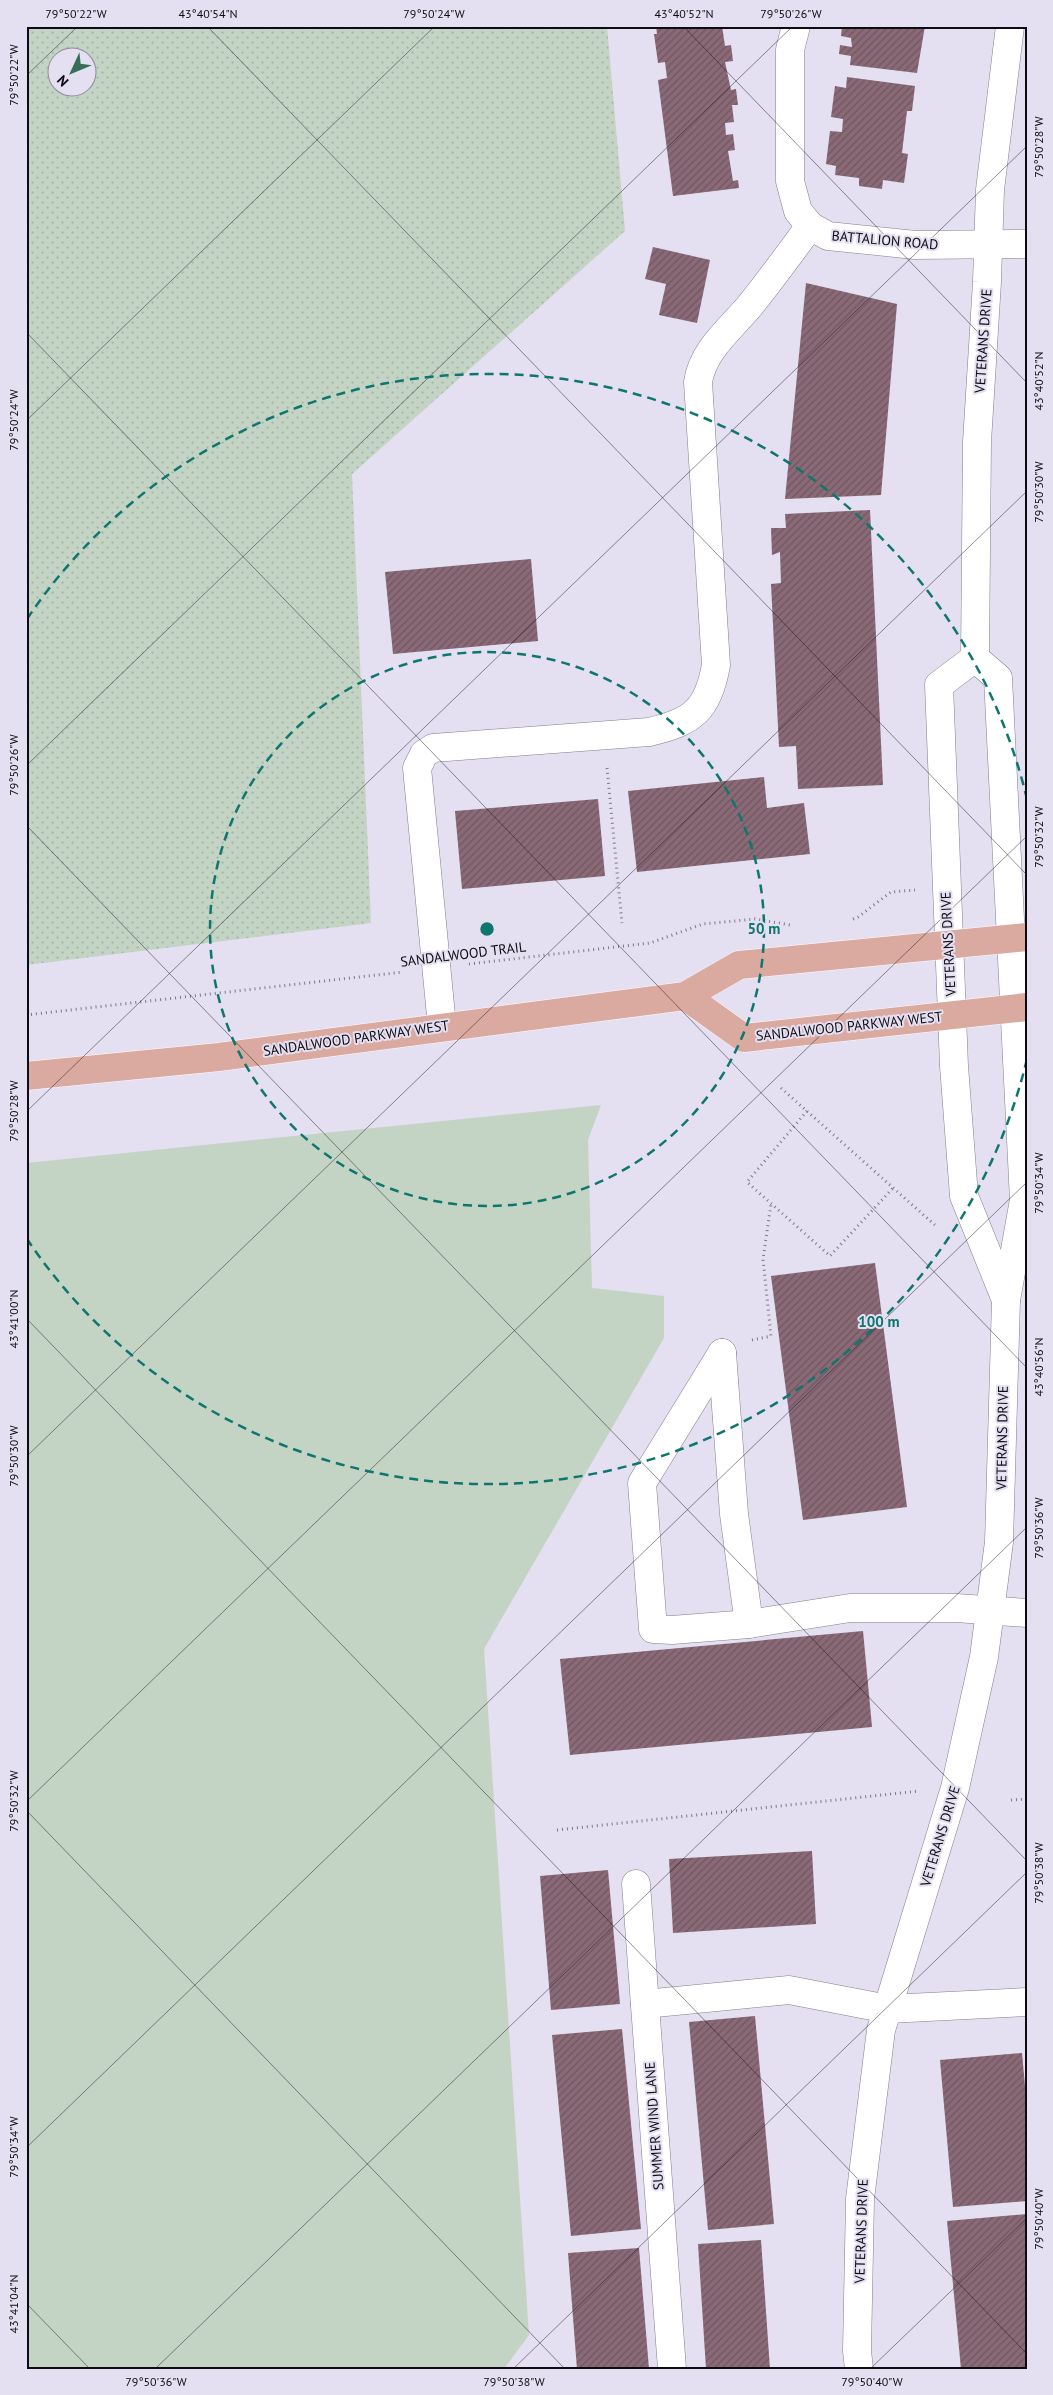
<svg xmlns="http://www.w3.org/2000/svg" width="1053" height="2395" viewBox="0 0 1053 2395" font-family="'PT Sans',sans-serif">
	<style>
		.grass { fill: url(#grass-dots); fill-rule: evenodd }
		.green { fill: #c3d4c5 }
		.building { fill: url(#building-hatch) }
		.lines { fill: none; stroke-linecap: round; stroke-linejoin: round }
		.minor-casing { stroke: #837f8e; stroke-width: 29 }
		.major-casing { stroke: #fff; stroke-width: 29 }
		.path { stroke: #7c7985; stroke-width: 3; stroke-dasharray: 1 4; stroke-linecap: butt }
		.minor { stroke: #fff; stroke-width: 28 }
		.major { stroke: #daaaa1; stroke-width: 28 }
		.ticks { fill: none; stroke: #0e0c12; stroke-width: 1; stroke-opacity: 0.45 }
		.ring { fill: none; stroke: #0f766e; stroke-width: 2.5; stroke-dasharray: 9 6 }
		.labels { text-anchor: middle; stroke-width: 4; stroke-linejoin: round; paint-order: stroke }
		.street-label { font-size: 14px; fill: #0e0c12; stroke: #e4dff1 }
		.centre { fill: #0f766e; stroke: #e4dff1; stroke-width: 2.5 }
		.ring-label { font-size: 15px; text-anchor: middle; font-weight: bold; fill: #0f766e; stroke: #e4dff1; stroke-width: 4; stroke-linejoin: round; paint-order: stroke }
		.neatline { fill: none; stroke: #0e0c12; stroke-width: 2 }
		.ticks-label { font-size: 12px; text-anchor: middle; fill: #0e0c12 }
	</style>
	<defs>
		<pattern id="grass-dots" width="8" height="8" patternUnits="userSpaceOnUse" patternTransform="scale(1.25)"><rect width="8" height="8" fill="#c3d4c5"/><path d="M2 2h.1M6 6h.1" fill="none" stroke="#a6b5a8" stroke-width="1.8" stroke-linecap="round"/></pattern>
		<pattern id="building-hatch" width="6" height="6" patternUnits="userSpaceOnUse" patternTransform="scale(1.25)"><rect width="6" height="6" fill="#8a6a77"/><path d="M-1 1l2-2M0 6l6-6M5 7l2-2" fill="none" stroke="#6f5660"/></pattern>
	</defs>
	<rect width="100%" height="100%" fill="#e4dff1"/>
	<!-- grass -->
	<path class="grass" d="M 26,26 L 607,26 L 625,231 L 352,474 L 371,923 L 26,965 ZM 58,58 L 88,58 L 88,88 L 58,88 Z"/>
	<!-- green -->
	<polygon class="green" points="601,1105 588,1140 592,1288 664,1296 664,1338 484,1649 529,2335 504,2369 26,2369 26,1163"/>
	<!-- building -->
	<g class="building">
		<polygon points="656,26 722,26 725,46 731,45 733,61 725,62 731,90 736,89 738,105 732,105 734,122 725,123 726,135 733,134 735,150 728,151 733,181 738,180 739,188 673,196 658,80 667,78 665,62 658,63 654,34 657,34"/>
		<polygon points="842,26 925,26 917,73 850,65 851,56 839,54 840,45 852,47 851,38 841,36"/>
		<polygon points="847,77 915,86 912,111 907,111 902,153 908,154 904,183 883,180 882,189 859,186 859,178 835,175 836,166 826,164 830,131 842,132 843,119 831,117 835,86 846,88"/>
		<polygon points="653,247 710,260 697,323 659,315 666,284 645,279"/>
		<polygon points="806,283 897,304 881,495 785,499"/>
		<polygon points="870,510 883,785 798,789 796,746 779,747 771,584 781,583 780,552 772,555 771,528 786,528 785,514"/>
		<polygon points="531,559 538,641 393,654 385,572"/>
		<polygon points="764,777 767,808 804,803 810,854 637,872 628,791"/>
		<polygon points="598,799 605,876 462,889 455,811"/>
		<polygon points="875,1263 907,1507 803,1520 771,1276"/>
		<polygon points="863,1631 872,1727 570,1755 560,1659"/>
		<polygon points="812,1851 816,1924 673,1933 669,1859"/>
		<polygon points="608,1870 620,2004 551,2010 540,1876"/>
		<polygon points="755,2016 774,2224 708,2230 689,2022"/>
		<polygon points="622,2029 641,2229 571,2236 552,2035"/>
		<polygon points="1022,2053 1027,2108 1027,2201 953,2207 940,2060"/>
		<polygon points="1027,2214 1027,2369 961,2369 947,2221"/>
		<polygon points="761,2240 770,2369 706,2369 698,2244"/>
		<polygon points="639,2248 649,2369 577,2369 568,2253"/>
	</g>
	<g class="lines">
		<defs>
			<g id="minor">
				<polyline points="796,26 790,50 790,181 798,211 810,226 828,236 915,245 1027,244"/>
				<polyline points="975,658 939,685 954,1066 964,1196 1006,1300"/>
				<path d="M 442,1026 L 417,768 L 424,754 L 433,748 L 649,732 C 693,722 708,710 716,665 L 698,382 C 703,349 732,328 752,303 C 772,278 791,252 810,226"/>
				<polyline points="722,1353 734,1514 749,1624 850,1608 956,1608 1027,1613"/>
				<polyline points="722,1353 642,1483 653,1629 672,1630 749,1624"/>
				<polyline points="636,1884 672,2369"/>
				<polyline points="645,2004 789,1990 888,2009 1027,2002"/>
				<polyline points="859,2369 857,2351 860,2199 881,2030 955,1788 984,1657 999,1542 1006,1300 1024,1200 998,678 975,658 977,442 987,282 990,190 1010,26"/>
			</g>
			<g id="major">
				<polyline points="685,996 744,1038 1027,1007"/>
				<polyline points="26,1076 219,1057 685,996 739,965 1027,937"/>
			</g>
		</defs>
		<!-- minor casing -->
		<use href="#minor" class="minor-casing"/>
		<!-- major casing -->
		<use href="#major" class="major-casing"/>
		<!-- path -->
		<g class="path">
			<polyline points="607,768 622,923"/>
			<polyline points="853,919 858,917 891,892 915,890"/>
			<polyline points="469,964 650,943 703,924 755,919 790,925"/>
			<polyline points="26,1015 403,972"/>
			<polyline points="781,1088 936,1226"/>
			<polyline points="807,1111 747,1182 830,1256 893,1188"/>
			<polyline points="752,1340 771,1336 763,1259 771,1204"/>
			<polyline points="1011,1800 1027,1799"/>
			<polyline points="557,1830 919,1791"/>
		</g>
		<!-- minor -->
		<use href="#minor" class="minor"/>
		<!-- major -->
		<use href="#major" class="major"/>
	</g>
	<!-- ticks -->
	<path class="ticks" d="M 207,26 L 1027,875M 683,26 L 1027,383M 26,76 L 78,26M 26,332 L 1027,1368M 26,421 L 435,26M 26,766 L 793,26M 26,825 L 1027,1861M 26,1112 L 1027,146M 26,1318 L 1027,2354M 26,1457 L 1027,491M 26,1802 L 1027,836M 26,1810 L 565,2369M 26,2148 L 1027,1182M 26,2303 L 90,2369M 155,2369 L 1027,1527M 513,2369 L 1027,1872M 870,2369 L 1027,2218"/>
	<!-- distance rings -->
	<g class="ring">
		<circle cx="487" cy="929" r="277"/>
		<path d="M1027 1059A555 555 0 0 1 27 1239M27 619A555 555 0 0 1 1027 799"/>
	</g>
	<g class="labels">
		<!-- street labels -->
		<g class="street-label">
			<text transform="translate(885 240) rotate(5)" y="5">BATTALION ROAD</text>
			<text transform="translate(983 341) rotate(-86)" y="5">VETERANS DRIVE</text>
			<text transform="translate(948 944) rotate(-93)" y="5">VETERANS DRIVE</text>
			<text transform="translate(463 954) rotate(-7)" y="5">SANDALWOOD TRAIL</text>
			<text transform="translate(849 1026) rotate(-6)" y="5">SANDALWOOD PARKWAY WEST</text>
			<text transform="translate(356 1038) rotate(-8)" y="5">SANDALWOOD PARKWAY WEST</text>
			<text transform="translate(1002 1438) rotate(-89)" y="5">VETERANS DRIVE</text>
			<text transform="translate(940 1836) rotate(-73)" y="5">VETERANS DRIVE</text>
			<text transform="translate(654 2126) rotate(-94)" y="5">SUMMER WIND LANE</text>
			<text transform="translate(861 2231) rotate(-88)" y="5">VETERANS DRIVE</text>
		</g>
	</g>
	<circle cx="487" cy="929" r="8" class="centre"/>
	<g class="ring-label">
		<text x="764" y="934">50 m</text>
		<text x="879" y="1327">100 m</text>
	</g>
	<!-- border -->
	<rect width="1053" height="2395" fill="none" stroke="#e4dff1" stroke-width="55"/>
	<!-- north arrow -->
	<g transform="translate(72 72) rotate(226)"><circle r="24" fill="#e4dff1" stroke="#8e8b98"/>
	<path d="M0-4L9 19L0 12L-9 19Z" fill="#366e56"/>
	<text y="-8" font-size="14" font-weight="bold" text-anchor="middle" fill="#0e0c12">N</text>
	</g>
	<rect x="28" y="28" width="998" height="2340" class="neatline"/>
	<g class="ticks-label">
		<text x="76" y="18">79°50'22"W</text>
		<text x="208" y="18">43°40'54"N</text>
		<text x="434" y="18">79°50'24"W</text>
		<text x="684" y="18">43°40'52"N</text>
		<text x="791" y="18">79°50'26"W</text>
		<text transform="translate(14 75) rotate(-90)" y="4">79°50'22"W</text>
		<text transform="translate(1039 147) rotate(-90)" y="4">79°50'28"W</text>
		<text transform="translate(1039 381) rotate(-90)" y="4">43°40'52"N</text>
		<text transform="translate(14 420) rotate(-90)" y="4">79°50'24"W</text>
		<text transform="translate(1039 492) rotate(-90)" y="4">79°50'30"W</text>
		<text transform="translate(14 765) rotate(-90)" y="4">79°50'26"W</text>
		<text transform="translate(1039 837) rotate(-90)" y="4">79°50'32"W</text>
		<text transform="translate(14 1111) rotate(-90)" y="4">79°50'28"W</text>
		<text transform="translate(1039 1183) rotate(-90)" y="4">79°50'34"W</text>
		<text transform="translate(14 1319) rotate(-90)" y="4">43°41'00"N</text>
		<text transform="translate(1039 1367) rotate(-90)" y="4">43°40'56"N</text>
		<text transform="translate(14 1456) rotate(-90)" y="4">79°50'30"W</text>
		<text transform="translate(1039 1528) rotate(-90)" y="4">79°50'36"W</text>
		<text transform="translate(14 1801) rotate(-90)" y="4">79°50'32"W</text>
		<text transform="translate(1039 1873) rotate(-90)" y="4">79°50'38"W</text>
		<text transform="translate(14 2147) rotate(-90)" y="4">79°50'34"W</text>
		<text transform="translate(1039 2219) rotate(-90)" y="4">79°50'40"W</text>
		<text transform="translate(14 2304) rotate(-90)" y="4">43°41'04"N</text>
		<text x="156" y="2386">79°50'36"W</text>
		<text x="514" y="2386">79°50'38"W</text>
		<text x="872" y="2386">79°50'40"W</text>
	</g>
</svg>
